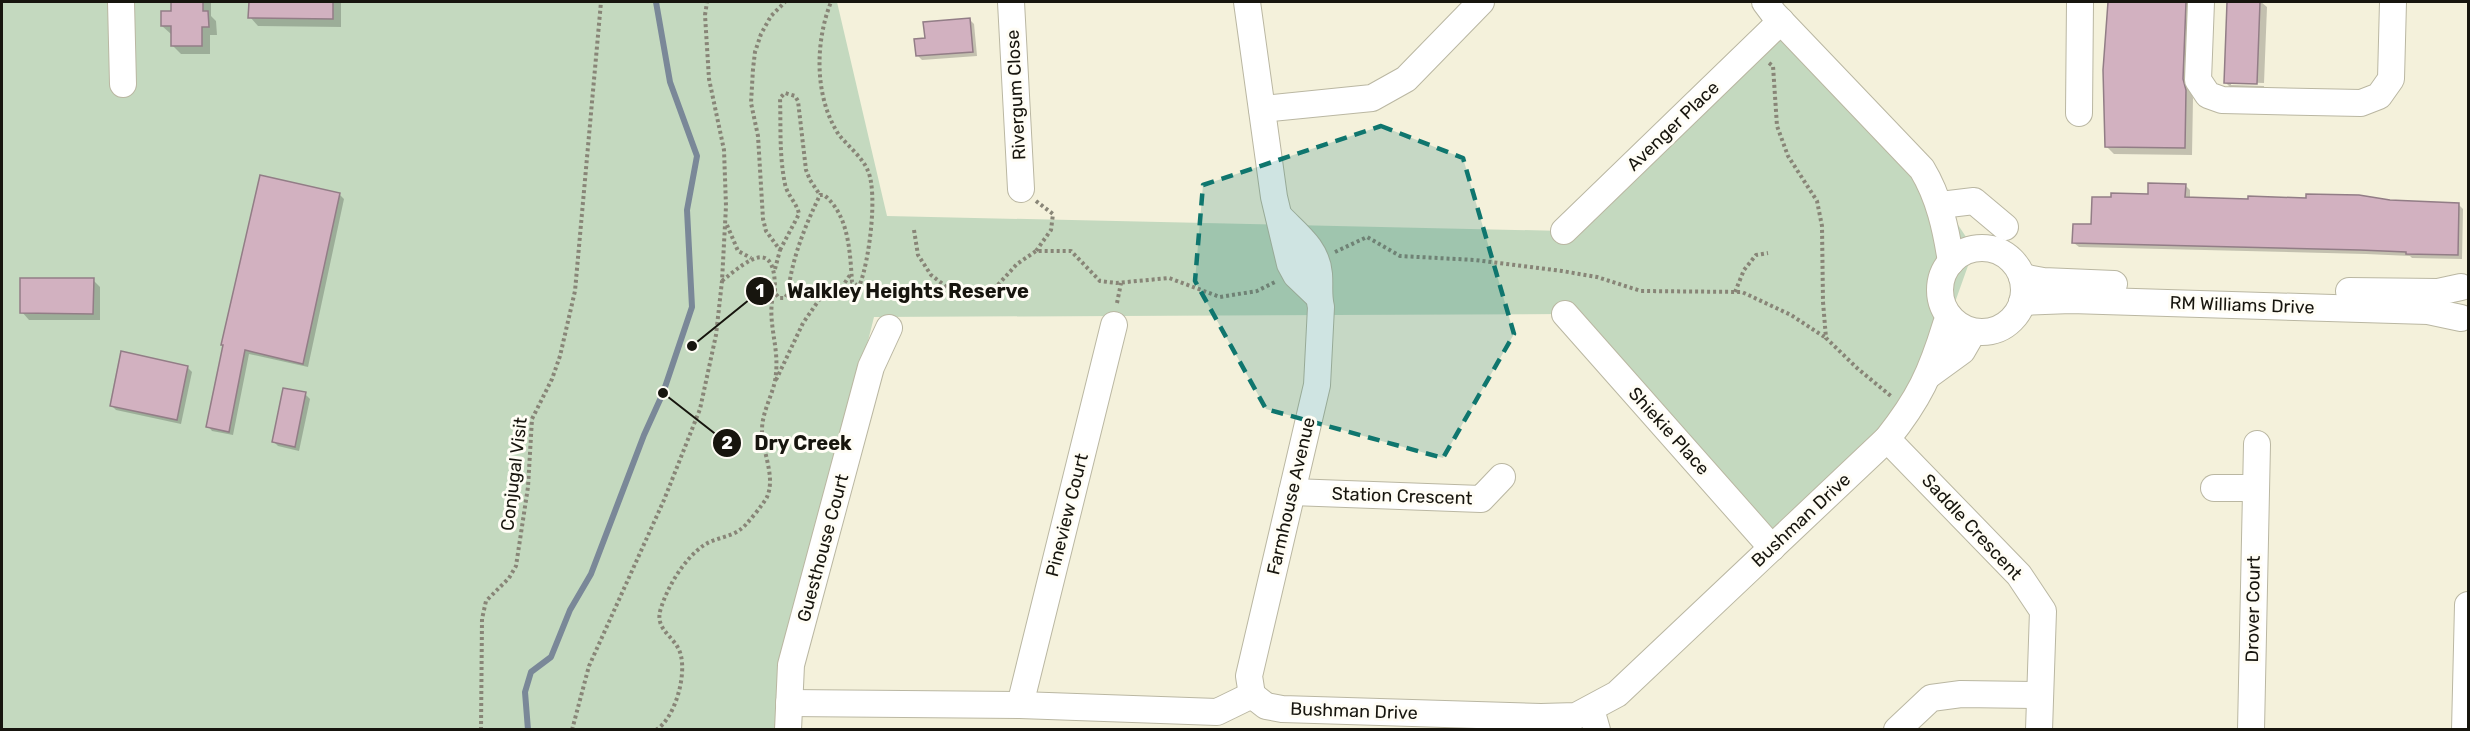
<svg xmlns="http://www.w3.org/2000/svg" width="2470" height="731" viewBox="0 0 2470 731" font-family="Rubik,sans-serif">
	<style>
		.green { fill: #c4d9bf }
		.shadow { fill: #0003 }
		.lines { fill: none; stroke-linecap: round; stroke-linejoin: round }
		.stream { stroke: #7a8898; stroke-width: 6 }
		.building { fill: #d2b1c0; stroke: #927d86; stroke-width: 1.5 }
		.minor-casing { stroke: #bab7a2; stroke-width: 28 }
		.path { stroke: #888577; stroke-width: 4; stroke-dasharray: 3 3; stroke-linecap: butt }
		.minor { stroke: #fff; stroke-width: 26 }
		.marked { fill: #0f766e; fill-opacity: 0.2; stroke: #0f766e; stroke-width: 4.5; stroke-dasharray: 12 8; stroke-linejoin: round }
		.labels { text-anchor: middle; stroke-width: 6; stroke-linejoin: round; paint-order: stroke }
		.street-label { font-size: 18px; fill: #17150e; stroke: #fffdf5 }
		.leader { fill: none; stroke: #17150e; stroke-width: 2 }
		.callout-dot { fill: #17150e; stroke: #fffdf5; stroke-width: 2 }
		.mark-label { font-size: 18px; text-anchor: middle; font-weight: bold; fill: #fff }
		.callout-label { font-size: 20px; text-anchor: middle; font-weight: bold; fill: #17150e; stroke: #fffdf5; stroke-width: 6; stroke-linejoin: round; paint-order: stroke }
	</style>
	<rect width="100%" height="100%" fill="#f4f1db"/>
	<!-- green -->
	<polygon class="green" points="2,2 837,2 887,216 1564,231 1774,14 1929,181 1974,249 1929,375 1772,548 1565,314 874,317 786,668 782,729 2,729"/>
	<!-- shadow -->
	<g class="shadow">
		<polygon points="173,2 211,2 211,16 216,21 217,35 210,35 210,54 181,54 173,46 171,34 162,26 173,12"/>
		<polygon points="250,2 341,2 341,27 258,26 250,17"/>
		<polygon points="2109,2 2193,2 2190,88 2193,98 2192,155 2114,154 2107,147 2105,70"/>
		<polygon points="2228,2 2261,2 2267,7 2264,83 2231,82 2231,85 2264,86 2264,90 2233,90 2225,82"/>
		<polygon points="970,20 974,24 977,56 922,60 918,56 926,39"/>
		<polygon points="2185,185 2190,190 2190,199 2458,204 2463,209 2462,259 2412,258 2410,256 2366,254 2079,247 2074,243 2092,226 2149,195"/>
		<polygon points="339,194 344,199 308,367 249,354 233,435 212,431 208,426 224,346"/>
		<polygon points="93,280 100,287 100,320 29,320 22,312"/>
		<polygon points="187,367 192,372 181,424 116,410 111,405"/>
		<polygon points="305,394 310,399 299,451 278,446 274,442"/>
	</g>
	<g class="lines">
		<!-- stream -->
		<polyline class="stream" points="528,730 525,692 531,672 551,657 570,610 591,574 644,435 663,393 692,307 687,210 697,156 670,82 656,2"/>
	</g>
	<!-- building -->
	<g class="building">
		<polygon points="171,2 203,2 203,11 208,11 209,27 202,27 202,46 171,46 171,26 161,26 161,11 171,11"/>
		<polygon points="249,2 333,2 333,19 248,18"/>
		<polygon points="2108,2 2186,2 2183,79 2186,90 2185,148 2105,147 2103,70"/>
		<polygon points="2227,2 2260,2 2257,84 2224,83"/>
		<polygon points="970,18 973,52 916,56 914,39 925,38 923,22"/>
		<polygon points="260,175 340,193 303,364 245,350 229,432 206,427 223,345 221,345"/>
		<polygon points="2148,183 2186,184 2185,197 2248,199 2248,196 2306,198 2306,194 2359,195 2390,200 2459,203 2458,255 2406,254 2406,252 2360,250 2072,243 2073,224 2091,224 2092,197 2111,197 2111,193 2148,194"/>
		<polygon points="20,278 94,278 93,314 20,313"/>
		<polygon points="121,351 188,366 177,420 110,406"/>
		<polygon points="283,388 306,392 295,447 272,442"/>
	</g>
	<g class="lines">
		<defs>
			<g id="minor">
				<polyline points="121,2 123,84"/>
				<polyline points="1011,2 1021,189"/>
				<polyline points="1247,2 1274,197 1290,264 1296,275 1318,296"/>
				<path d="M 1765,2 L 1774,14 L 1922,169 C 1939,197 1946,229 1951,262"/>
				<polyline points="2201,2 2198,80 2208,95 2222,100 2361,103 2379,96 2391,79 2393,2"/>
				<polyline points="1262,109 1372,98 1406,79 1481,2"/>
				<polyline points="2079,113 2080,2"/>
				<polyline points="1949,204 1974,201 2005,227"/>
				<polyline points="1564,231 1781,21"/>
				<circle cx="1982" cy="290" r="42"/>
				<polyline points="2022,277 2043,281 2114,284"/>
				<polyline points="2349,291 2438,292 2461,287"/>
				<polyline points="2022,302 2071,300 2428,311 2461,318"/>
				<polyline points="1565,314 1772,548"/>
				<polyline points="1929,375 1962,351 1973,332"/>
				<polyline points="1887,439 2019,575 2043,611 2039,730"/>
				<polyline points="2214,488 2256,488"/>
				<polyline points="1292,492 1481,499 1502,477"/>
				<path d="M 1252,695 L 1249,676 L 1317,385 L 1321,307 C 1318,295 1320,286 1319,274 C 1317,248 1296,234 1279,216"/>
				<path d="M 789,703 L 1020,705 L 1217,712 L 1252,695 L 1266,706 L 1282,709 L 1541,717 L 1576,716 L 1617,694 L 1887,439 C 1919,399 1931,373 1946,324 L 1950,318"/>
				<polyline points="1020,705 1114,325"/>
				<polyline points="1591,709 1597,730"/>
				<polyline points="788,730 791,665 871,367 889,328"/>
				<polyline points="1897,730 1931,698 1961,694 2040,695"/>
				<polyline points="2251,730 2257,444"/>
				<polyline points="2465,730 2468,605"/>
			</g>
		</defs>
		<!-- minor casing -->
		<use href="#minor" class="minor-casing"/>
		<!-- path -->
		<g class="path">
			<polyline points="1769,63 1773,66 1777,126 1788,156 1817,201 1822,226 1823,302 1826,338 1857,368 1892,397"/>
			<polyline points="1036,201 1053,214 1051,230 1036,251 1071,251 1100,281 1116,283 1169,278 1220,297 1257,291 1277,281"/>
			<polyline points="727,225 738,251 751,258"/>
			<polyline points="914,230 918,255 931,275 953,292 978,297 995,288 1017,264 1036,251"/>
			<path d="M 780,250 L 799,214 C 797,203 787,195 785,184 C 779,155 781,127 780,98 L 785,93 L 795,96 L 798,101 L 806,170 L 810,180 L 820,195"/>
			<polyline points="1335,252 1367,237 1400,256 1475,260 1562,271 1597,277 1641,291 1742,292 1791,315 1826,338"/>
			<polyline points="775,269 780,250 766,231 763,219 758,136 751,103 753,69 755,52 761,34 771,16 785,2"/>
			<path d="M 722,281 C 750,258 776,237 775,293 L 779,298 L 785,298 L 788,293 C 792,258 805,226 820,195 L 824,195 C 849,215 850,252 852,282 L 856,285 L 860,284 C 869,261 878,194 868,171 C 863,158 848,146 839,135 C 814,97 815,42 831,2"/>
			<polyline points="1735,292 1744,270 1756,255 1768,253"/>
			<polyline points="1117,303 1121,283"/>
			<polyline points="776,380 803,323 828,287 842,287 850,275"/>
			<polyline points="481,730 482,619 486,601 509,578 516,566 528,487 532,419 552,379 560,356 575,291 601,2"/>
			<polyline points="572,730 589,666 664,500 700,409 716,335 722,281 726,206 724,150 709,79 705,15 707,2"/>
			<path d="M 656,730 C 675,718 686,677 681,656 C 677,636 653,631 661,608 C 668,586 684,559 704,545 C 715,538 731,537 741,529 C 746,526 764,503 767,497 C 776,476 762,452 762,430 C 762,410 775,392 776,373 C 779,344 766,320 774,292"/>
		</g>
		<!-- minor -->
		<use href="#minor" class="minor"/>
	</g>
	<!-- marked area -->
	<path class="marked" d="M 1381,126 L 1463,158 L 1514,334 L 1443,458 L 1266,409 L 1195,281 L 1203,185 Z"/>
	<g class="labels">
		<!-- street labels -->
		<g class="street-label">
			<text transform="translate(1016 95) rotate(-93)" y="6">Rivergum Close</text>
			<text transform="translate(1673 126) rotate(-44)" y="6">Avenger Place</text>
			<text transform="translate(2242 305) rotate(2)" y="6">RM Williams Drive</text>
			<text transform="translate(1669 431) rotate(48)" y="6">Shiekie Place</text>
			<text transform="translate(514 474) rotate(-83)" y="6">Conjugal Visit</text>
			<text transform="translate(1291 496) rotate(-77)" y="6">Farmhouse Avenue</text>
			<text transform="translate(1402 496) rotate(2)" y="6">Station Crescent</text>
			<text transform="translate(1067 515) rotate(-76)" y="6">Pineview Court</text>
			<text transform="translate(1801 520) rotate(-43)" y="6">Bushman Drive</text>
			<text transform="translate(1972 527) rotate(47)" y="6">Saddle Crescent</text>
			<text transform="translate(823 548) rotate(-75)" y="6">Guesthouse Court</text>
			<text transform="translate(2253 609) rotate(-89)" y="6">Drover Court</text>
			<text transform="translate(1354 711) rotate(2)" y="6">Bushman Drive</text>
		</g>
	</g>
	<!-- callouts -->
	<path class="leader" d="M692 346L760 291M663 393L727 443"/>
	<g class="callout-dot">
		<circle cx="692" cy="346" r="6"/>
		<circle cx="663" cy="393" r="6"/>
		<circle cx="760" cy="291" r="15"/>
		<circle cx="727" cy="443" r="15"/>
	</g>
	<g class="mark-label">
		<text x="760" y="297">1</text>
		<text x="727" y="449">2</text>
	</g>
	<g class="callout-label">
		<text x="908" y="298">Walkley Heights Reserve</text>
		<text x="803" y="450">Dry Creek</text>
	</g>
	<!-- border -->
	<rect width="2470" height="731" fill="none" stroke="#17150e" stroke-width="6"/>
</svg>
